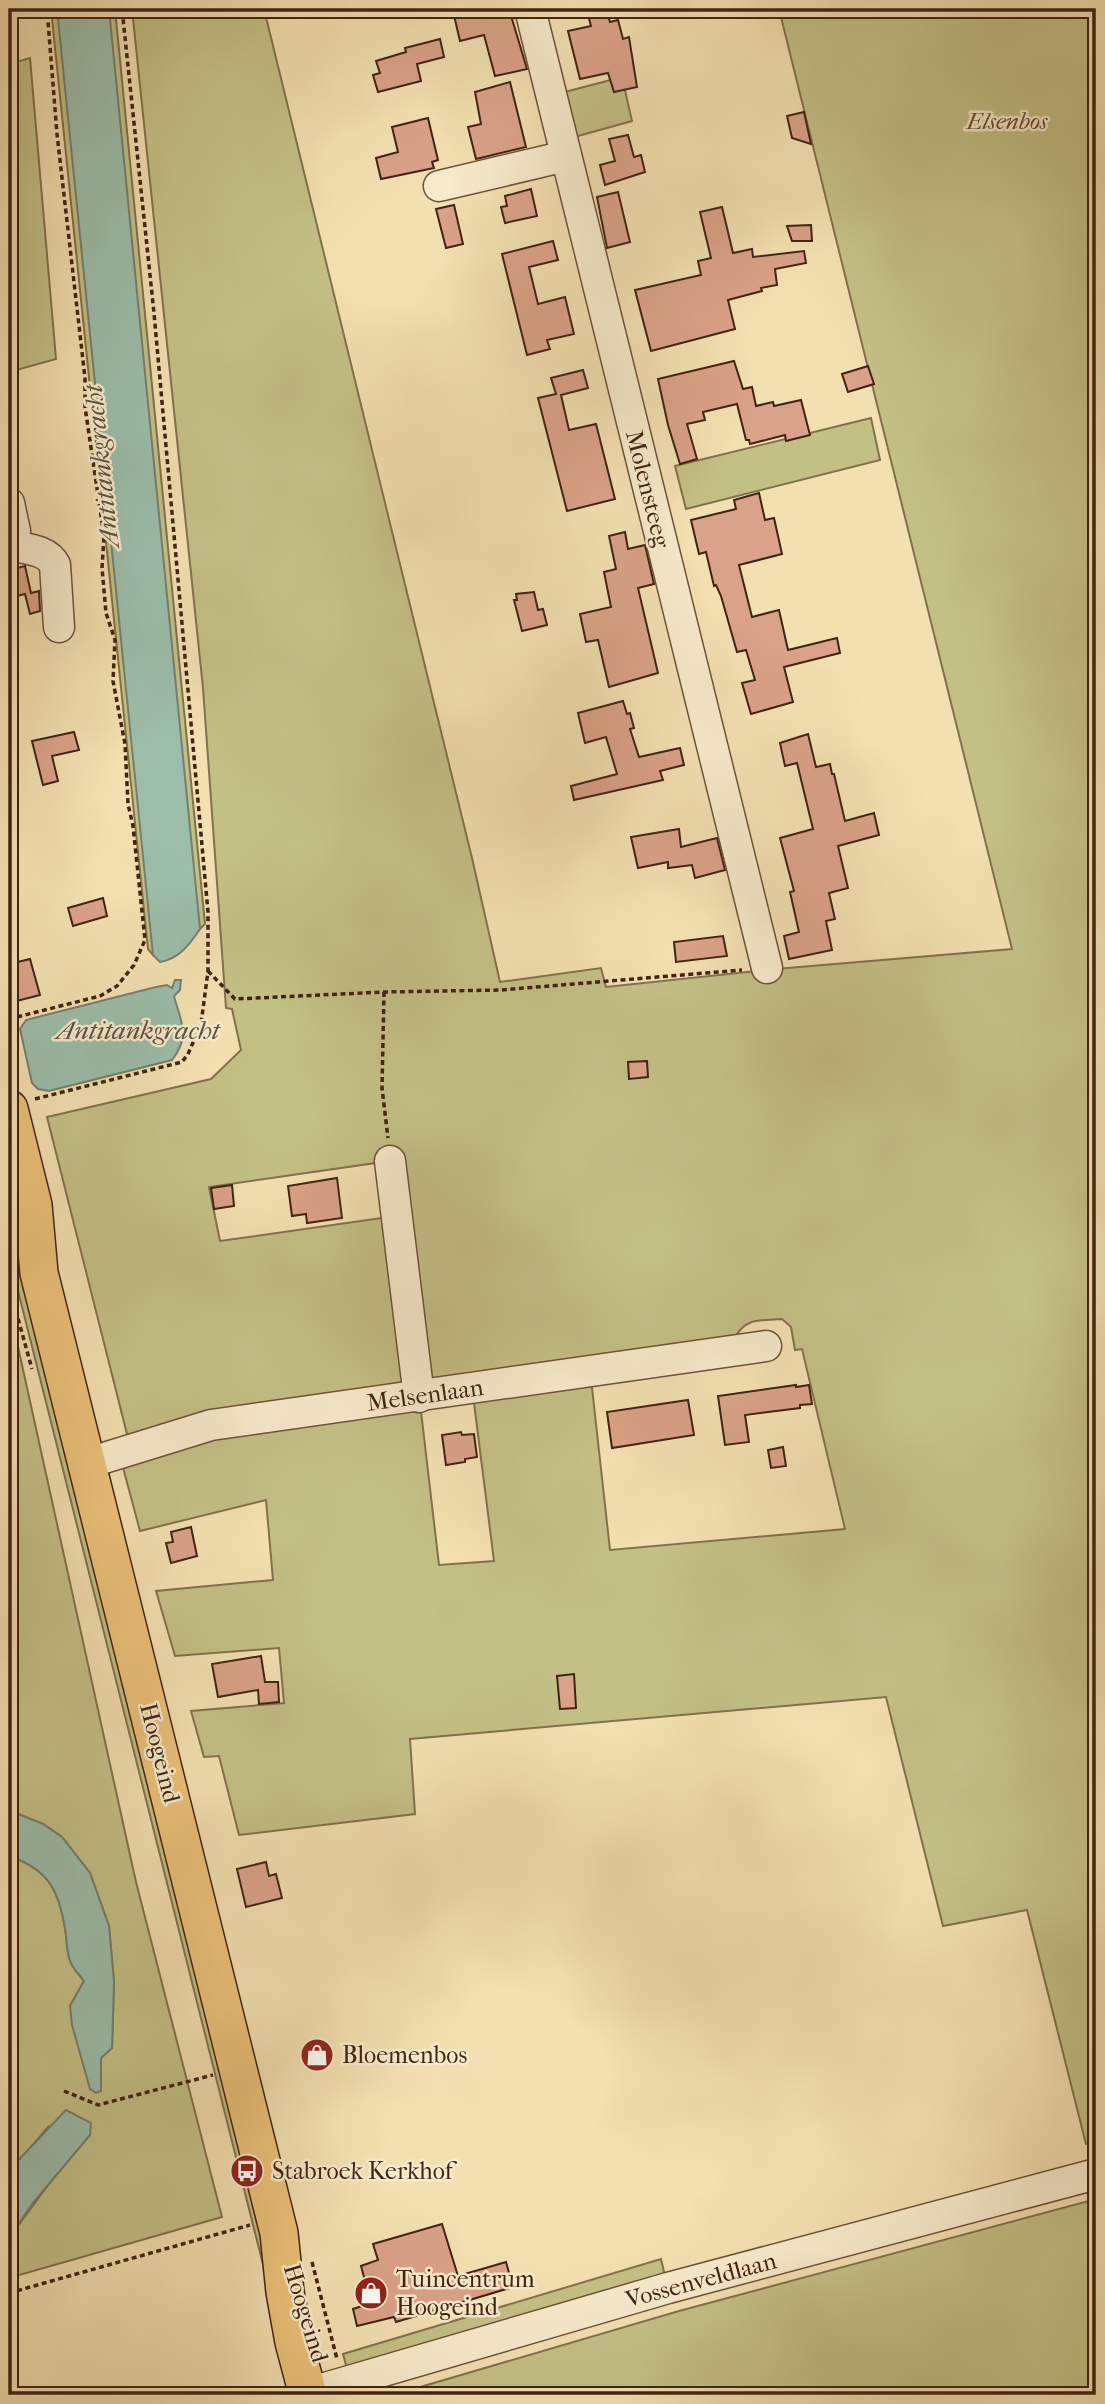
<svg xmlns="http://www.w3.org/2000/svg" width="1105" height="2404" viewBox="0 0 1105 2404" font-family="'IM FELL French Canon',serif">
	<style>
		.green { fill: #c3c086; stroke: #82724c; stroke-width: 2; fill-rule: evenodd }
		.water { fill: #9bbdaa; stroke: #777f6e; stroke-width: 2 }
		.building { fill: #daa288; stroke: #412313; stroke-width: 2 }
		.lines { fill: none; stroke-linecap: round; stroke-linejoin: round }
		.minor-casing { stroke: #6e523a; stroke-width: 33 }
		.major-casing { stroke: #412313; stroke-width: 40 }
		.path { stroke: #412313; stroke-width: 3.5; stroke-dasharray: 5 3.5; stroke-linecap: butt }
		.minor { stroke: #f7ebcc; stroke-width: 30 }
		.major { stroke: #eac078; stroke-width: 37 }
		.labels { text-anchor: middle; stroke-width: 5; stroke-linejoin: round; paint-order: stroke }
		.park-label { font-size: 24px; font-style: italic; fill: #624a30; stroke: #f7ebcc }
		.street-label { font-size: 24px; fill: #412313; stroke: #f7ebcc }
		.poi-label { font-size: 24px; fill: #412313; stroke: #f7ebcc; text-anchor: start }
		.water-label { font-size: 26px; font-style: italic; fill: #5c5140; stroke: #f7ebcc }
	</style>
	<rect width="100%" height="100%" fill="#f3e0b1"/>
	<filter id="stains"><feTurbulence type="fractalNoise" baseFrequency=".00286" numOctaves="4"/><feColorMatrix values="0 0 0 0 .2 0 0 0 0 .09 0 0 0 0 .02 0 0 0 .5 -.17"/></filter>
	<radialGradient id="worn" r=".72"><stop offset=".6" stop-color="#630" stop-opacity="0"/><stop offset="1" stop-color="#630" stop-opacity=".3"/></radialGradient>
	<!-- green -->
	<g class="green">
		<polygon points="51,9 63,9 158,947 153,955 148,949"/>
		<polygon points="104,9 115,9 205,924 200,929 194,923"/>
		<path d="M 132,9 L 264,9 L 472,858 L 500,982 L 601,968 L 606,987 L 776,969 L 1012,949 L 779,9 L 1096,9 L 1096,2141 L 1086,2144 L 1027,1910 L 943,1926 L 886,1697 L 410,1739 L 415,1814 L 239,1835 L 219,1756 L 204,1757 L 191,1711 L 284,1703 L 279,1648 L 175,1656 L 156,1591 L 273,1580 L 266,1500 L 140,1531 L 121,1460 L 200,1433 L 420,1403 L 439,1565 L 494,1561 L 473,1395 L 591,1379 L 610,1550 L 845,1529 L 802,1349 L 795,1350 L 791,1327 L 782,1319 C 760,1321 747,1317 735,1337 L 129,1442 L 47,1117 L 211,1079 L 241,1050 L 232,1009 L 226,1008 L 203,688 ZM 390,1161 L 396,1216 L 220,1241 L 209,1187 Z"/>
		<polygon points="30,58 56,359 9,372 9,64"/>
		<polygon points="622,77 632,121 571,138 561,93"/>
		<polygon points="871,418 880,460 686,509 675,466"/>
		<polygon points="9,1222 22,1256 279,2284 282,2340 9,1255"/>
		<path d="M 9,1306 L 136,1882 L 222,2217 L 9,2278 L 9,2238 L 57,2173 L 48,2127 L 22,2158 L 9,2170 L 9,1856 C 51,1870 60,1893 66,1935 C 67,1944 67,1955 71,1963 C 73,1969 80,1975 84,1981 L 70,2006 L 101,2058 L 112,2048 L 114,1982 L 109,1926 L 90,1873 L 62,1837 L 43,1824 L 18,1814 L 9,1813 Z"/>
		<polygon points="1096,2199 1096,2395 393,2395 679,2311"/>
		<polygon points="661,2259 665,2276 347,2369 343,2354"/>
	</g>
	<!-- water -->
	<g class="water">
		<path d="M 57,9 L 109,9 L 200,929 C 190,944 179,959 160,962 L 153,955 Z"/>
		<path d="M 175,980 L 181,980 L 180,990 L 174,996 C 181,1023 191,1035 172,1060 L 49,1091 L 38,1089 L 32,1083 L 20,1029 L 26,1020 L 156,987 L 167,985 L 172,988 Z"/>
		<path d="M 9,1813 L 18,1814 L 43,1824 L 62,1837 L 90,1873 L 109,1926 L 114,1982 L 112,2048 L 101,2058 L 101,2091 L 96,2093 L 90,2089 L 72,2025 L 70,2006 L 84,1981 C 80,1975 73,1969 71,1963 C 67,1955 67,1944 66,1935 C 60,1893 51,1870 9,1856 Z"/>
		<polygon points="66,2110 91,2123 90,2135 32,2204 9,2238 9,2170"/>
	</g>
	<!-- building -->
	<g class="building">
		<polygon points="463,9 509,9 527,69 495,76 484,35 460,41 453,11"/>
		<polygon points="598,9 606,9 610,22 618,20 623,39 629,37 637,87 614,92 608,73 580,79 568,31 591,26 587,11"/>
		<polygon points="440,39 444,57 417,64 421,81 378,92 373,75 380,73 376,61 406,52 405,48"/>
		<polygon points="510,82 526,147 476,159 468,127 481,124 475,92"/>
		<polygon points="804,112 811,144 792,138 787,116"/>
		<polygon points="428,118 438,160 432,162 434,168 381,179 376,158 398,152 392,127"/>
		<polygon points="628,135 634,157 641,155 645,172 605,185 600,165 615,161 609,139"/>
		<polygon points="531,189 537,216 505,223 501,207 507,206 505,196"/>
		<polygon points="618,192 630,242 607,248 597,197"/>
		<polygon points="454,205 463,244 446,248 436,209"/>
		<polygon points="722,207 733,253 752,249 753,257 804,251 806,263 775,269 777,285 761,288 762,291 728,300 735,329 651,351 635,290 701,275 698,261 711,258 700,212"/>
		<polygon points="811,225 812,241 792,241 787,226"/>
		<polygon points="553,241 558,260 529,267 538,304 565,297 574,334 547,340 550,349 527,355 502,254"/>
		<polygon points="734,361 743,389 752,387 756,406 773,402 774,406 801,400 810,435 786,441 785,435 750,444 749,440 746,440 737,404 703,412 705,420 687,424 697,459 680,464 668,425 658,379"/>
		<polygon points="868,366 874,384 848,392 842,374"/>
		<polygon points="583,370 588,388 561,395 569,430 596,424 615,499 567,511 538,398 556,394 551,378"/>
		<polygon points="759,493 765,520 774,518 782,554 739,565 752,617 779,610 788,650 837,638 840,653 784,667 793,702 751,714 742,683 755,680 746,650 737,652 721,596 716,585 714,586 706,552 699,554 691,520 736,509 734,500"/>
		<polygon points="625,532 628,549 645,545 654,584 638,588 658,673 609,687 598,640 586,642 580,614 611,607 604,572 616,569 609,536"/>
		<polygon points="25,566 31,593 39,591 40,611 30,614 25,594 9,598 9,570"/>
		<polygon points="534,592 538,610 543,609 547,625 522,631 514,600 517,600 516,594"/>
		<polygon points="623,701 627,714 630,713 634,728 630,729 639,757 680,748 684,765 660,771 663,780 574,800 571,786 617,774 606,737 585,743 578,713"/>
		<polygon points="74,732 79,750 52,756 58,781 43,785 32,741"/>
		<polygon points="808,734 816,767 830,764 832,774 834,774 845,821 874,813 879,835 838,846 848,888 829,893 835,919 826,921 832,950 789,959 784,936 799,932 790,892 794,891 780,838 813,829 797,763 785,766 780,743"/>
		<polygon points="679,829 681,847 717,838 725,870 695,878 692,865 668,868 668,862 638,868 631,837"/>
		<polygon points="103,898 107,916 73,926 68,908"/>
		<polygon points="723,936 727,956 676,962 674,942"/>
		<polygon points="30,959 40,995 9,1003 9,964"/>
		<polygon points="647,1061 648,1077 629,1079 628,1062"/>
		<polygon points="337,1178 342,1218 307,1223 306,1214 292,1216 288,1186"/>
		<polygon points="232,1185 234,1206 214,1209 211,1188"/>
		<polygon points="796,1385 796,1387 809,1385 812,1404 800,1405 800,1408 745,1415 749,1442 725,1445 718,1396"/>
		<polygon points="688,1400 694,1435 612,1448 607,1412"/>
		<polygon points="461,1432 462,1435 474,1434 477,1457 465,1459 465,1462 446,1465 442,1435"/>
		<polygon points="783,1447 786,1466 771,1468 768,1450"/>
		<polygon points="191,1527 197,1556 171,1563 166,1543 173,1542 171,1532"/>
		<polygon points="261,1656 265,1682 278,1682 279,1702 259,1704 258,1690 218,1697 212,1664"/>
		<polygon points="574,1674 576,1708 560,1709 557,1676"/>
		<polygon points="266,1862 269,1876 276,1874 282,1898 246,1907 237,1869"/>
		<polygon points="442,2224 458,2276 506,2262 513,2287 396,2322 394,2317 357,2326 353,2309 371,2303 361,2266 378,2260 373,2244"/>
	</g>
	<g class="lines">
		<defs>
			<g id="minor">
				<polyline points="530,9 767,968"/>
				<polyline points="439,186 566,156"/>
				<polyline points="9,503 15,531 9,545"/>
				<path d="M 9,545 C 25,549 47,549 55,565 L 59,627"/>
				<polyline points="390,1161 419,1397"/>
				<polyline points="88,1463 211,1425 766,1346"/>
				<polyline points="308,2393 668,2288 1096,2174"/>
			</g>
			<polyline id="major" points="9,1109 33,1205 39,1273 279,2233 285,2292 294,2342 308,2395"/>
		</defs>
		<!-- minor casing -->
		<use href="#minor" class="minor-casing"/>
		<!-- major casing -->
		<use href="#major" class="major-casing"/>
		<!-- path -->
		<g class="path">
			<polyline points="208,971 235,999 384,992 501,990 742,970"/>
			<polyline points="384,992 382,1088 388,1138"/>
			<polyline points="9,1019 100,996 117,986 134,965 145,940 133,826 128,804 125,744 113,681 115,640 106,613 102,568 104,536 85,407 85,378 57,134 47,9"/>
			<polyline points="9,1063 14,1083"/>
			<polyline points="35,1099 182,1062 188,1054 201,1024 208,971 208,912 154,313 122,9"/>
			<polyline points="9,1286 32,1369"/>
			<polyline points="64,2091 98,2105 213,2075"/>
			<polyline points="312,2262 337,2359"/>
			<polyline points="9,2293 250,2225"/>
		</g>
		<!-- minor -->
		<use href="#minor" class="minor"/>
		<!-- major -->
		<use href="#major" class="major"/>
	</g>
	<!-- icons -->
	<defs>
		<symbol id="shop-disc" viewBox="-11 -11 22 22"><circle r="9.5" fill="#8f2418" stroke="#f7ebcc"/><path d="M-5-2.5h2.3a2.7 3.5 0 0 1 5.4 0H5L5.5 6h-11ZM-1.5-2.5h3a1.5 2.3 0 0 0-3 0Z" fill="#fff"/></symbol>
		<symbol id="bus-disc" viewBox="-11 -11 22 22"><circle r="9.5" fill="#8f2418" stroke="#f7ebcc"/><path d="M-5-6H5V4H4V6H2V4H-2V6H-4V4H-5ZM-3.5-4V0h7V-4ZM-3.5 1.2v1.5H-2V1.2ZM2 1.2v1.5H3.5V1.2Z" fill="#fff"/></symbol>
	</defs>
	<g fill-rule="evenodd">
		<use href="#shop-disc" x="298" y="2036" width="38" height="38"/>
		<use href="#bus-disc" x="228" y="2152" width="38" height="38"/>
		<use href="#shop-disc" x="352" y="2274" width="38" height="38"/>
	</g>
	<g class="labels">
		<!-- park labels -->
		<g class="park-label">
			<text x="1007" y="129">Elsenbos</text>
		</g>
		<!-- street labels -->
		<g class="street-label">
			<text transform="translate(648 489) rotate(76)" y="8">Molensteeg</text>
			<text transform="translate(425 1395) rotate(-8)" y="8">Melsenlaan</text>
			<text transform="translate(160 1753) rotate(76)" y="8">Hoogeind</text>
			<text transform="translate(701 2280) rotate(-15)" y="8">Vossenveldlaan</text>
			<text transform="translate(306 2313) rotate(73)" y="8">Hoogeind</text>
		</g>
		<!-- poi labels -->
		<g class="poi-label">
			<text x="342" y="2063">Bloemenbos</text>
			<text x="272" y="2179">Stabroek Kerkhof</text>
			<text x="396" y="2287">Tuincentrum<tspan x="396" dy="28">Hoogeind</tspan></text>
		</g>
		<!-- water labels -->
		<g class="water-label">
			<text transform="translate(101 466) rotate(-96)" y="9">Antitankgracht</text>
			<text x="138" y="1039">Antitankgracht</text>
		</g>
	</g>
	<!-- margin -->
	<rect width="1105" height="2404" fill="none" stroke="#f3e0b1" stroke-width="35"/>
	<rect x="10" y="10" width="1084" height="2383" fill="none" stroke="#412313" stroke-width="3.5"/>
	<rect x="18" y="18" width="1070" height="2369" fill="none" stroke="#412313" stroke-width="2"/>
	<rect width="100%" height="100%" filter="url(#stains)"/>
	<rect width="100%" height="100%" fill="url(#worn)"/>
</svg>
